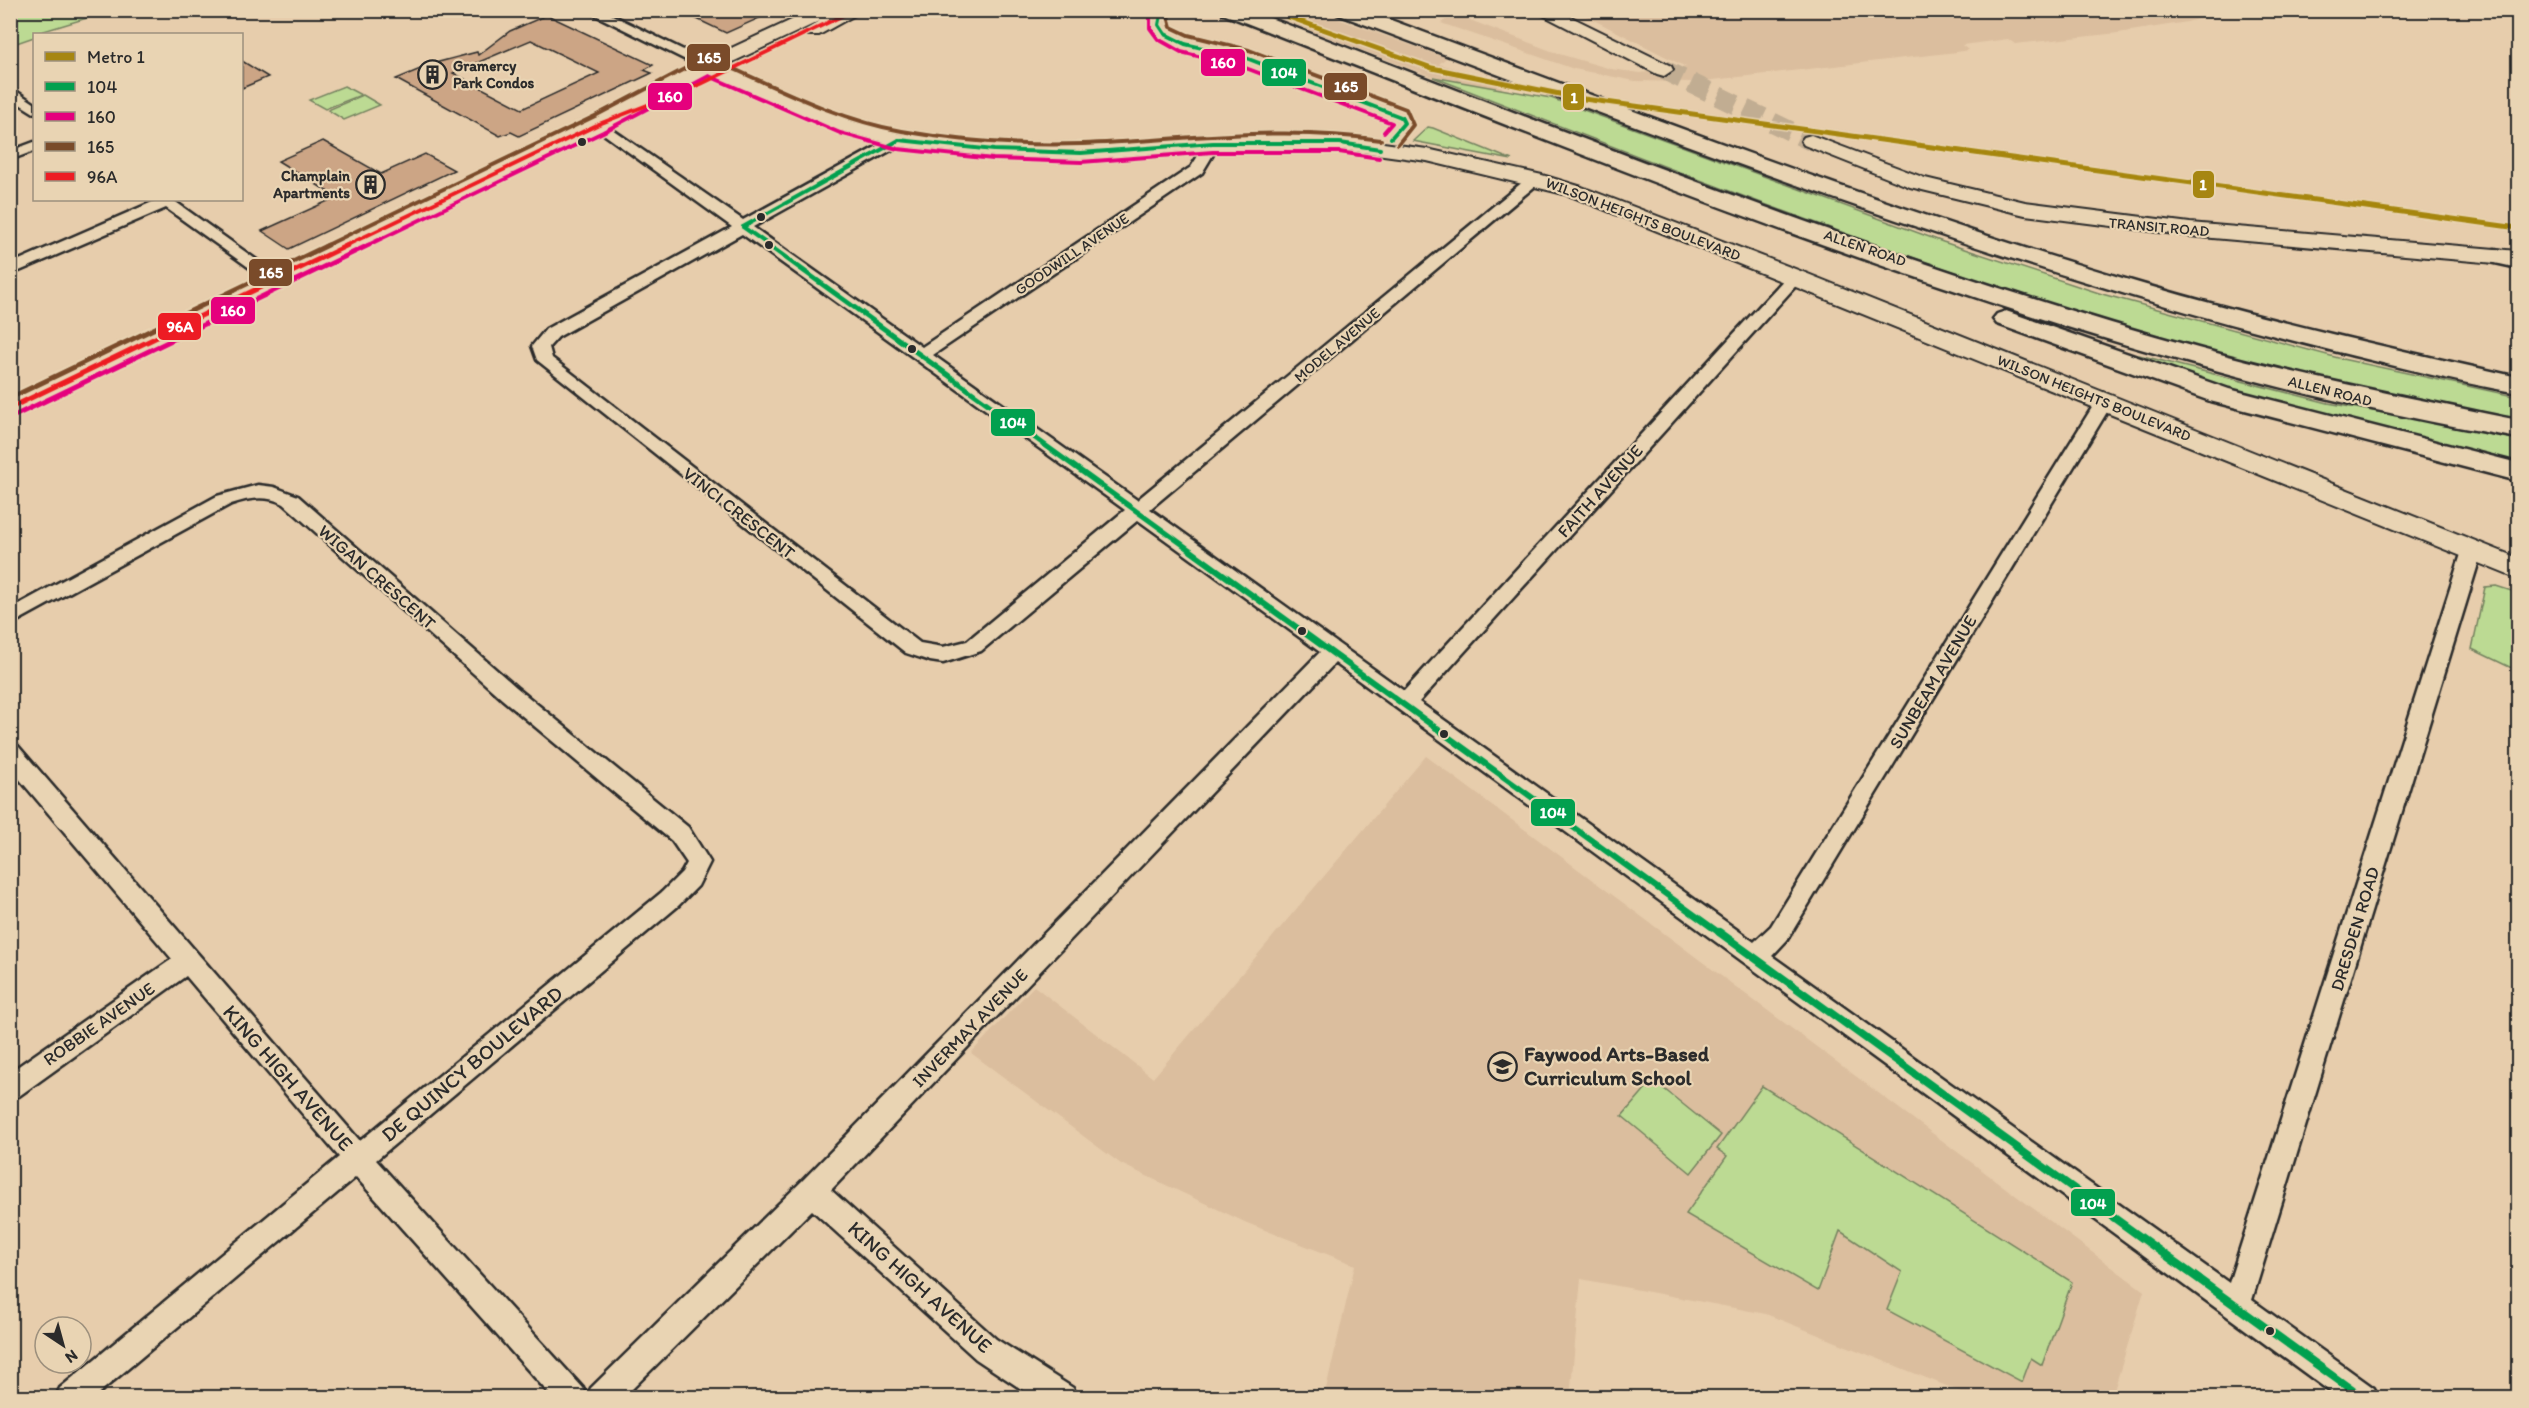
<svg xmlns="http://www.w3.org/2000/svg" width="2529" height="1408" viewBox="0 0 2529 1408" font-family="Itim,sans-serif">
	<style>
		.built { fill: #dbbe9e }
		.green { fill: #bcda93; stroke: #74825f; stroke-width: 1.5 }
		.building { fill: #cca585; stroke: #2b2b2b; stroke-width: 1.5; fill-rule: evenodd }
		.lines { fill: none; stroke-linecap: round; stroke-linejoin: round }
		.secondary-tunnel { stroke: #c1ad92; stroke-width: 20; stroke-dasharray: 20 10; stroke-linecap: butt }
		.street-casing { stroke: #2b2b2b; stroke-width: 5 }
		.secondary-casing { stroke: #2b2b2b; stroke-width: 4 }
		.highway-casing { stroke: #2b2b2b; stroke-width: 5 }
		.street { fill: #e9d4b3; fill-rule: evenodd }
		.secondary { fill: #e9d4b3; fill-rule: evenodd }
		.highway { fill: #e9d4b3; fill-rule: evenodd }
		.bus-1-far3-casing { stroke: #e9d4b3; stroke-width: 7 }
		.bus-1-far2-casing { stroke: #e9d4b3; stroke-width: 9 }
		.bus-1-far1-casing { stroke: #e9d4b3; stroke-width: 10 }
		.bus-1-casing { stroke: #e9d4b3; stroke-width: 12 }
		.bus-2-far1-casing { stroke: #e9d4b3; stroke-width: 7 }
		.bus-2-casing { stroke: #e9d4b3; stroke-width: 9 }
		.bus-3-far1-casing { stroke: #e9d4b3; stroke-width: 7 }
		.bus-3-casing { stroke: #e9d4b3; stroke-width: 9 }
		.bus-4-far1-casing { stroke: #e9d4b3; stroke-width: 7 }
		.bus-4-casing { stroke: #e9d4b3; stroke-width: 9 }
		.bus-1-far3 { stroke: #02a04f; stroke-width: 4 }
		.bus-1-far2 { stroke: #02a04f; stroke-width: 5 }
		.bus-1-far1 { stroke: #02a04f; stroke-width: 6 }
		.bus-1 { stroke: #02a04f; stroke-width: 8 }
		.bus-2-far1 { stroke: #e5007d; stroke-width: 4 }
		.bus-2 { stroke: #e5007d; stroke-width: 5 }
		.bus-3-far1 { stroke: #7a4b2a; stroke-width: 4 }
		.bus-3 { stroke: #7a4b2a; stroke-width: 5 }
		.bus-4-far1 { stroke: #ed1c24; stroke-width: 4 }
		.bus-4 { stroke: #ed1c24; stroke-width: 5 }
		.metro-1-casing { stroke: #e9d4b3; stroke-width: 8 }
		.metro-1 { stroke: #a68611; stroke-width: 5 }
		.bus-dot { fill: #2b2b2b; stroke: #e9d4b3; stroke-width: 2 }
		.labels { text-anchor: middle; stroke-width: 4.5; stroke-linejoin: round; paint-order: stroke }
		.far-poi-label { font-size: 15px; font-weight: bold; fill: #2b2b2b; stroke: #e9d4b3; text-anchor: start }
		.far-street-label { font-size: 15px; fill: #2b2b2b; stroke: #e9d4b3 }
		.street-label { font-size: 18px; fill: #2b2b2b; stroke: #e9d4b3 }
		.near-poi-label { font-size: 21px; font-weight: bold; fill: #2b2b2b; stroke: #e9d4b3; text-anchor: start }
		.near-street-label { font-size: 21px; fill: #2b2b2b; stroke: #e9d4b3 }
		.line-badge { stroke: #e9d4b3; stroke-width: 2 }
		.badge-label { font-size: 16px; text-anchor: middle; font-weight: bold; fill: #fff }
	</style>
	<rect width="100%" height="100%" fill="#e7cdac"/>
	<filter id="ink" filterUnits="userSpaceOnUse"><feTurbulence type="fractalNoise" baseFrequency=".0167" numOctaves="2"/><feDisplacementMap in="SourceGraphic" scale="12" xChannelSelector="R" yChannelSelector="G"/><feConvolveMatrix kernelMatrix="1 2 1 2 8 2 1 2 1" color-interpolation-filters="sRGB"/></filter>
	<g filter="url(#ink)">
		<!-- built -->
		<g class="built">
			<polygon points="1259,11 1316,11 1446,58 1439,64 1502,81 1502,91 1433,77"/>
			<polygon points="1576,11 2223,11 2187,22 2118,33 2015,44 2008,39 1962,45 1968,50 1957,52 1695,82 1635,81 1574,69 1441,23 1454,14 1559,54 1611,69 1640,73 1686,67"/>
			<polygon points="1426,756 2144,1291 2112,1397 1974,1397 1766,1314 1581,1279 1570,1397 1324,1397 1355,1265 1247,1223 1121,1164 971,1053 1034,986 1153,1078"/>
		</g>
		<!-- green -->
		<g class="green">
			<polygon points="10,11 11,10 110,11 34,34 34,37 11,45"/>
			<path d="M 1433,77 L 1551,98 L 1943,242 L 2102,294 L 2342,359 L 2518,397 L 2518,421 C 2454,411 2391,395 2328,381 C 2020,308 1728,191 1433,77 Z"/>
			<polygon points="344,86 361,95 325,109 309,100"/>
			<polygon points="363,95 380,105 344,120 328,110"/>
			<polygon points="1428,127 1433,128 1512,160 1413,141"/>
			<path d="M 2139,355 L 2328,403 L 2518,437 L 2518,462 C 2391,434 2265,401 2140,361 Z"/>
			<polygon points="2496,586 2518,593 2518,671 2472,649 2485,587"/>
			<polygon points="1653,1080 1721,1135 1691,1173 1622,1116"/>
			<polygon points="1762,1086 2072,1282 2042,1365 2031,1358 2022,1382 1887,1310 1902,1272 1840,1231 1818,1291 1686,1214 1727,1156 1717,1149"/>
		</g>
		<!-- building -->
		<g class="building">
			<polygon points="678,10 777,10 726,33"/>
			<path d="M 547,15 L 653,65 L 644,70 L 652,73 L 519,136 L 511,132 L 500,136 L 396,79 L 435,63 L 477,52 L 478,55 L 510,31 ZM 531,40 L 599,73 L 522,109 L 453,73 Z"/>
			<polygon points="242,61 268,77 242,88"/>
			<polygon points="323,141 381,174 425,154 454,170 289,249 262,231 337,197 278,161"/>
		</g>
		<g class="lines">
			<!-- secondary-tunnel -->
			<polyline class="secondary-tunnel" points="1664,70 1811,141"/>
			<defs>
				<g id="street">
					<polygon points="585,10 602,10 716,66 709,70 704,69"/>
					<polygon points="10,87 34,103 34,113 10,98"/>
					<path d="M 599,120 L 743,220 L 894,137 L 904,137 L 904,143 L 753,227 L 922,347 L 1191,167 L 1208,140 L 1218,140 L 1220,143 L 1202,173 L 933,355 L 1137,500 L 1530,176 L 1540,176 L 1542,179 L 1540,182 L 1150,509 L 1404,691 L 1789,274 L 1801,274 L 1803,277 L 1801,280 L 1419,702 L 1754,942 L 1771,926 L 2098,398 L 2110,398 L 2113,402 L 1787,940 L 1772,956 L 2229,1283 L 2462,551 L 2465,546 L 2479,546 L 2482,551 L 2252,1300 L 2374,1388 L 2379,1398 L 2339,1398 L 1335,663 L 831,1190 L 996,1339 L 1073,1388 L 1078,1398 L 1035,1398 L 976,1359 L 812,1210 L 623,1398 L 553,1398 L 356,1177 L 93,1398 L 55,1398 L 60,1388 L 339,1157 L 186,976 L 19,1096 L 10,1099 L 10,1072 L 172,959 L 10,768 L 10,744 L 18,746 L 360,1141 L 662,892 L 682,872 L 687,863 L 672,841 L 502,699 L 284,504 C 266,495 250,498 231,504 L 10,625 L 10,609 L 217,496 L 258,485 L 274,487 L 298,496 L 516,687 L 688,827 L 710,862 L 698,886 L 678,906 L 376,1160 L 583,1388 L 587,1396 L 591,1388 L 802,1181 L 1320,652 L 1138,520 L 981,651 L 943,663 L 930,661 L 906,653 L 537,360 L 532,346 L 546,329 L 732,227 L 594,127 L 592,124 ZM 742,234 L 1125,510 L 967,641 L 943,647 L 920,643 L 552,358 L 549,347 L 558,337 Z"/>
					<polygon points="34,142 34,151 10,160 10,151"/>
					<polygon points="157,200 173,200 286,281 278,286 272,284 166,208 10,275 10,264"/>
				</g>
				<g id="secondary">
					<polygon points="813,10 837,10 835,13 840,10 864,10 819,35 807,35 804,31 820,21 724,66 850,121 900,134 994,144 1081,147 1213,137 1340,137 1427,149 1542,175 1582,187 1803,272 2518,558 2518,579 1568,195 1427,161 1340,149 1213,149 1081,159 994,156 899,146 836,129 709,73 606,128 10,416 10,398 318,252 592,120 680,72"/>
					<polygon points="1533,10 1557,10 1671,66 1673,70 1664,76 1657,74"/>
					<polygon points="1811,135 1925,178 2025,202 2190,223 2518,251 2518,265 2190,236 2025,215 1910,187 1804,145 1801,141 1804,137"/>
				</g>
				<g id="highway">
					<path d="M 1221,10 L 1249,10 C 1562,130 1874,258 2198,348 C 2304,377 2411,398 2518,420 L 2518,438 C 2075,362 1641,176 1223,14 Z"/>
					<path d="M 1335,10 L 1364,10 C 1622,106 1881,208 2146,285 C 2269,321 2393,349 2518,377 L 2518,393 C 2455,382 2392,365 2330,350 C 1990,266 1664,136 1337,14 Z"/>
					<polygon points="2495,249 2518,254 2518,268 2486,261 2483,256 2486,251"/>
					<polygon points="2006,311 2229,389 2518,463 2518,481 2210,401 1997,324 1993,319 1997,314"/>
				</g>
			</defs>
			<!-- street casing -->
			<use href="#street" class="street-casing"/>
			<!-- secondary casing -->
			<use href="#secondary" class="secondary-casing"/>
			<!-- highway casing -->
			<use href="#highway" class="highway-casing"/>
			<!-- street -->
			<use href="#street" class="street"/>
			<!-- secondary -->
			<use href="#secondary" class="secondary"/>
			<!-- highway -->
			<use href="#highway" class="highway"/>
			<defs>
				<g id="bus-1-far3">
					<polyline points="1162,10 1159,25 1165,34 1185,44 1246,58 1401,117 1404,123 1391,138"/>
					<polyline points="899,140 994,150 1081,153 1213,143 1340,143 1380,149"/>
					<polyline points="743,227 770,246"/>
					<polyline points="743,227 899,140"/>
				</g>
				<polyline id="bus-1-far2" points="768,245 1193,552"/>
				<polyline id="bus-1-far1" points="1191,551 1721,934"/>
				<polyline id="bus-1" points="1719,932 2363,1398"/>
				<g id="bus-2-far1">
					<polyline points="1150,10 1150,28 1158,39 1181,52 1243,67 1392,123 1384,132"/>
					<polyline points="366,246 603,132 709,76 840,133 898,149 993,159 1081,162 1213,152 1339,152 1379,158"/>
				</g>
				<polyline id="bus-2" points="14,416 369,245"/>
				<g id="bus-3-far1">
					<polyline points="1168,16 1171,27 1188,35 1249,50 1406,109 1413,125 1398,144"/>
					<path d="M 325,246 L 595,116 L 707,57 C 770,84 834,119 902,131 C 959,141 1024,146 1082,144 C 1182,140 1281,125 1381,140"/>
				</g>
				<polyline id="bus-3" points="10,398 328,245"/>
				<polyline id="bus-4-far1" points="345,246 599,124 701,84 854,10"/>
				<polyline id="bus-4" points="10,408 348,245"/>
			</defs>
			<!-- bus-1-far3 casing -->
			<use href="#bus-1-far3" class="bus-1-far3-casing"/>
			<!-- bus-1-far2 casing -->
			<use href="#bus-1-far2" class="bus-1-far2-casing"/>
			<!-- bus-1-far1 casing -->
			<use href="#bus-1-far1" class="bus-1-far1-casing"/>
			<!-- bus-1 casing -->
			<use href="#bus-1" class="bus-1-casing"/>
			<!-- bus-2-far1 casing -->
			<use href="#bus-2-far1" class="bus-2-far1-casing"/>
			<!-- bus-2 casing -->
			<use href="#bus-2" class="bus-2-casing"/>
			<!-- bus-3-far1 casing -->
			<use href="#bus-3-far1" class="bus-3-far1-casing"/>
			<!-- bus-3 casing -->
			<use href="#bus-3" class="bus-3-casing"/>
			<!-- bus-4-far1 casing -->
			<use href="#bus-4-far1" class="bus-4-far1-casing"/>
			<!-- bus-4 casing -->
			<use href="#bus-4" class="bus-4-casing"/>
			<!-- bus-1-far3 -->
			<use href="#bus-1-far3" class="bus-1-far3"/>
			<!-- bus-1-far2 -->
			<use href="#bus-1-far2" class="bus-1-far2"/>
			<!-- bus-1-far1 -->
			<use href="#bus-1-far1" class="bus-1-far1"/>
			<!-- bus-1 -->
			<use href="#bus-1" class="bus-1"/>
			<!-- bus-2-far1 -->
			<use href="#bus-2-far1" class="bus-2-far1"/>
			<!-- bus-2 -->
			<use href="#bus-2" class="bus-2"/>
			<!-- bus-3-far1 -->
			<use href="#bus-3-far1" class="bus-3-far1"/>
			<!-- bus-3 -->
			<use href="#bus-3" class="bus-3"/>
			<!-- bus-4-far1 -->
			<use href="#bus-4-far1" class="bus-4-far1"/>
			<!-- bus-4 -->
			<use href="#bus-4" class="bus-4"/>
			<defs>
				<polyline id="metro-1" points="1269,10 1432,68 1584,99 2518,228"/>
			</defs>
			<!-- metro-1 casing -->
			<use href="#metro-1" class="metro-1-casing"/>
			<!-- metro-1 -->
			<use href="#metro-1" class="metro-1"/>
		</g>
	</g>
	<!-- icons -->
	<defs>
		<symbol id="building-ring" viewBox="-11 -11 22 22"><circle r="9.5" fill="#e9d4b3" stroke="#2b2b2b" stroke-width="1.5"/><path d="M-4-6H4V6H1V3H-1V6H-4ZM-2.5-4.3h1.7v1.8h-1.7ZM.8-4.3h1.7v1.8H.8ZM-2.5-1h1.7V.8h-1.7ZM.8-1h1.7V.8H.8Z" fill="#2b2b2b"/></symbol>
		<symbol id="school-ring" viewBox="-11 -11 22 22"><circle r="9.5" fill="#e9d4b3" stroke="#2b2b2b" stroke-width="1.5"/><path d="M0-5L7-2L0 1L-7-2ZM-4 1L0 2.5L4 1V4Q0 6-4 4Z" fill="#2b2b2b"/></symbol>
	</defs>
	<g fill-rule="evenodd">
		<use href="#building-ring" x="416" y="58" width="33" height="33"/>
		<use href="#building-ring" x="354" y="168" width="33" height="33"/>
		<use href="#school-ring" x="1486" y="1050" width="33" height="33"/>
	</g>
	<!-- markers -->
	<g class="bus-dot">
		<circle cx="582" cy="142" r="5"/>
		<circle cx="761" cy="217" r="5"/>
		<circle cx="769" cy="245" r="5"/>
		<circle cx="912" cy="349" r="5"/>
		<circle cx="1302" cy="631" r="5"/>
		<circle cx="1444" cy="734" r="5"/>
		<circle cx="2270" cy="1331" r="5"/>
	</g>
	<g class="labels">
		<!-- far-poi labels -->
		<g class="far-poi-label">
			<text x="453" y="71">Gramercy<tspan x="453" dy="17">Park Condos</tspan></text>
			<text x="350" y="181" text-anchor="end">Champlain<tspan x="350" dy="17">Apartments</tspan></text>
		</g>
		<!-- far-street labels -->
		<g class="far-street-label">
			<text transform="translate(1643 219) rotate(21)" y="5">WILSON HEIGHTS BOULEVARD</text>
			<text transform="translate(2159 227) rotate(5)" y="5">TRANSIT ROAD</text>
			<text transform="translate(1865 248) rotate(19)" y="5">ALLEN ROAD</text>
			<text transform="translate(1072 254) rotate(-34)" y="5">GOODWILL AVENUE</text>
			<text transform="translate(1337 345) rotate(-40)" y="5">MODEL AVENUE</text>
			<text transform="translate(2330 391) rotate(14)" y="5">ALLEN ROAD</text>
			<text transform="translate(2094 398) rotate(22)" y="5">WILSON HEIGHTS BOULEVARD</text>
		</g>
		<!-- street labels -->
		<g class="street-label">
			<text transform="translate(1600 491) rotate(-48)" y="6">FAITH AVENUE</text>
			<text transform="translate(739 513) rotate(38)" y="6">VINCI CRESCENT</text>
			<text transform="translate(377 577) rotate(41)" y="6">WIGAN CRESCENT</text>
			<text transform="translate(1933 682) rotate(-59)" y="6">SUNBEAM AVENUE</text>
			<text transform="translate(2355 929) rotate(-73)" y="6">DRESDEN ROAD</text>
			<text transform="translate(99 1024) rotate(-35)" y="6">ROBBIE AVENUE</text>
			<text transform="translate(970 1028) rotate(-46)" y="6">INVERMAY AVENUE</text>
		</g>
		<!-- near-poi labels -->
		<g class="near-poi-label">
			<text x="1524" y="1061">Faywood Arts-Based<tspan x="1524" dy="24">Curriculum School</tspan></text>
		</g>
		<!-- near-street labels -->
		<g class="near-street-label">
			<text transform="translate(472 1064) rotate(-40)" y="7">DE QUINCY BOULEVARD</text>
			<text transform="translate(288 1078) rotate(49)" y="7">KING HIGH AVENUE</text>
			<text transform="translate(920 1287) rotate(42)" y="7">KING HIGH AVENUE</text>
		</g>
	</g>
	<g class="line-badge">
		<rect x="686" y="43" width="45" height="29" rx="6" fill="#7a4b2a"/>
		<rect x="1200" y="48" width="46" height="29" rx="6" fill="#e5007d"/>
		<rect x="1261" y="58" width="46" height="29" rx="6" fill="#02a04f"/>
		<rect x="1323" y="72" width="45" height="29" rx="6" fill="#7a4b2a"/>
		<rect x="647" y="82" width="46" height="29" rx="6" fill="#e5007d"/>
		<rect x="1562" y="83" width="23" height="28" rx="6" fill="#a68611"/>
		<rect x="2192" y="170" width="23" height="29" rx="6" fill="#a68611"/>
		<rect x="248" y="258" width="45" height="29" rx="6" fill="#7a4b2a"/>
		<rect x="210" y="296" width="46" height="29" rx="6" fill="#e5007d"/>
		<rect x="157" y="312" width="45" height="29" rx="6" fill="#ed1c24"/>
		<rect x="990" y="408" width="46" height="29" rx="6" fill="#02a04f"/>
		<rect x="1530" y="798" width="46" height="29" rx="6" fill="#02a04f"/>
		<rect x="2070" y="1188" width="46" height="29" rx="6" fill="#02a04f"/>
	</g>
	<g class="badge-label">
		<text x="709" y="63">165</text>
		<text x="1223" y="68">160</text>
		<text x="1284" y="78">104</text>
		<text x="1346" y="92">165</text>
		<text x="670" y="102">160</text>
		<text x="1574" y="103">1</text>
		<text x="2203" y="190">1</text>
		<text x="271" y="278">165</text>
		<text x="233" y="316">160</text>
		<text x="180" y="332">96A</text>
		<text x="1013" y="428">104</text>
		<text x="1553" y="818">104</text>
		<text x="2093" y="1209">104</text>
	</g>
	<!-- margin -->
	<rect width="2529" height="1408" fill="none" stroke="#e9d4b3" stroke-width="36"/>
	<rect x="18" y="18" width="2493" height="1372" fill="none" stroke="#2b2b2b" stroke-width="2" filter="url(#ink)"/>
	<!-- legend -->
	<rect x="33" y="33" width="210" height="168" fill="#e9d4b3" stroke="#9d907d" stroke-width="1.5"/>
	<rect x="45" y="52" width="30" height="9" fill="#a68611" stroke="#9d907d" stroke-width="1.5"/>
	<text x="87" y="63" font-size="18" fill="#2b2b2b">Metro 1</text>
	<rect x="45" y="82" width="30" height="9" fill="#02a04f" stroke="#9d907d" stroke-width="1.5"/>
	<text x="87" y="93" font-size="18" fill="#2b2b2b">104</text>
	<rect x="45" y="112" width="30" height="9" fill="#e5007d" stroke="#9d907d" stroke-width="1.5"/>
	<text x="87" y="123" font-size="18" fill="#2b2b2b">160</text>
	<rect x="45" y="142" width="30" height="9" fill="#7a4b2a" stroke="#9d907d" stroke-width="1.5"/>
	<text x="87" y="153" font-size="18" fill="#2b2b2b">165</text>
	<rect x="45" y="172" width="30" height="9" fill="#ed1c24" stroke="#9d907d" stroke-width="1.5"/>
	<text x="87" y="183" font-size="18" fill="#2b2b2b">96A</text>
	<!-- north arrow -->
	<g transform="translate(63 1345) rotate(144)"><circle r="28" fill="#e9d4b3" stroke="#9d907d" stroke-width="1.5"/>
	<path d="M0-4.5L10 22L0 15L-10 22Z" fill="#2b2b2b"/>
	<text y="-9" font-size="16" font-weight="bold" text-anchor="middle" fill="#2b2b2b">N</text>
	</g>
</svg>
